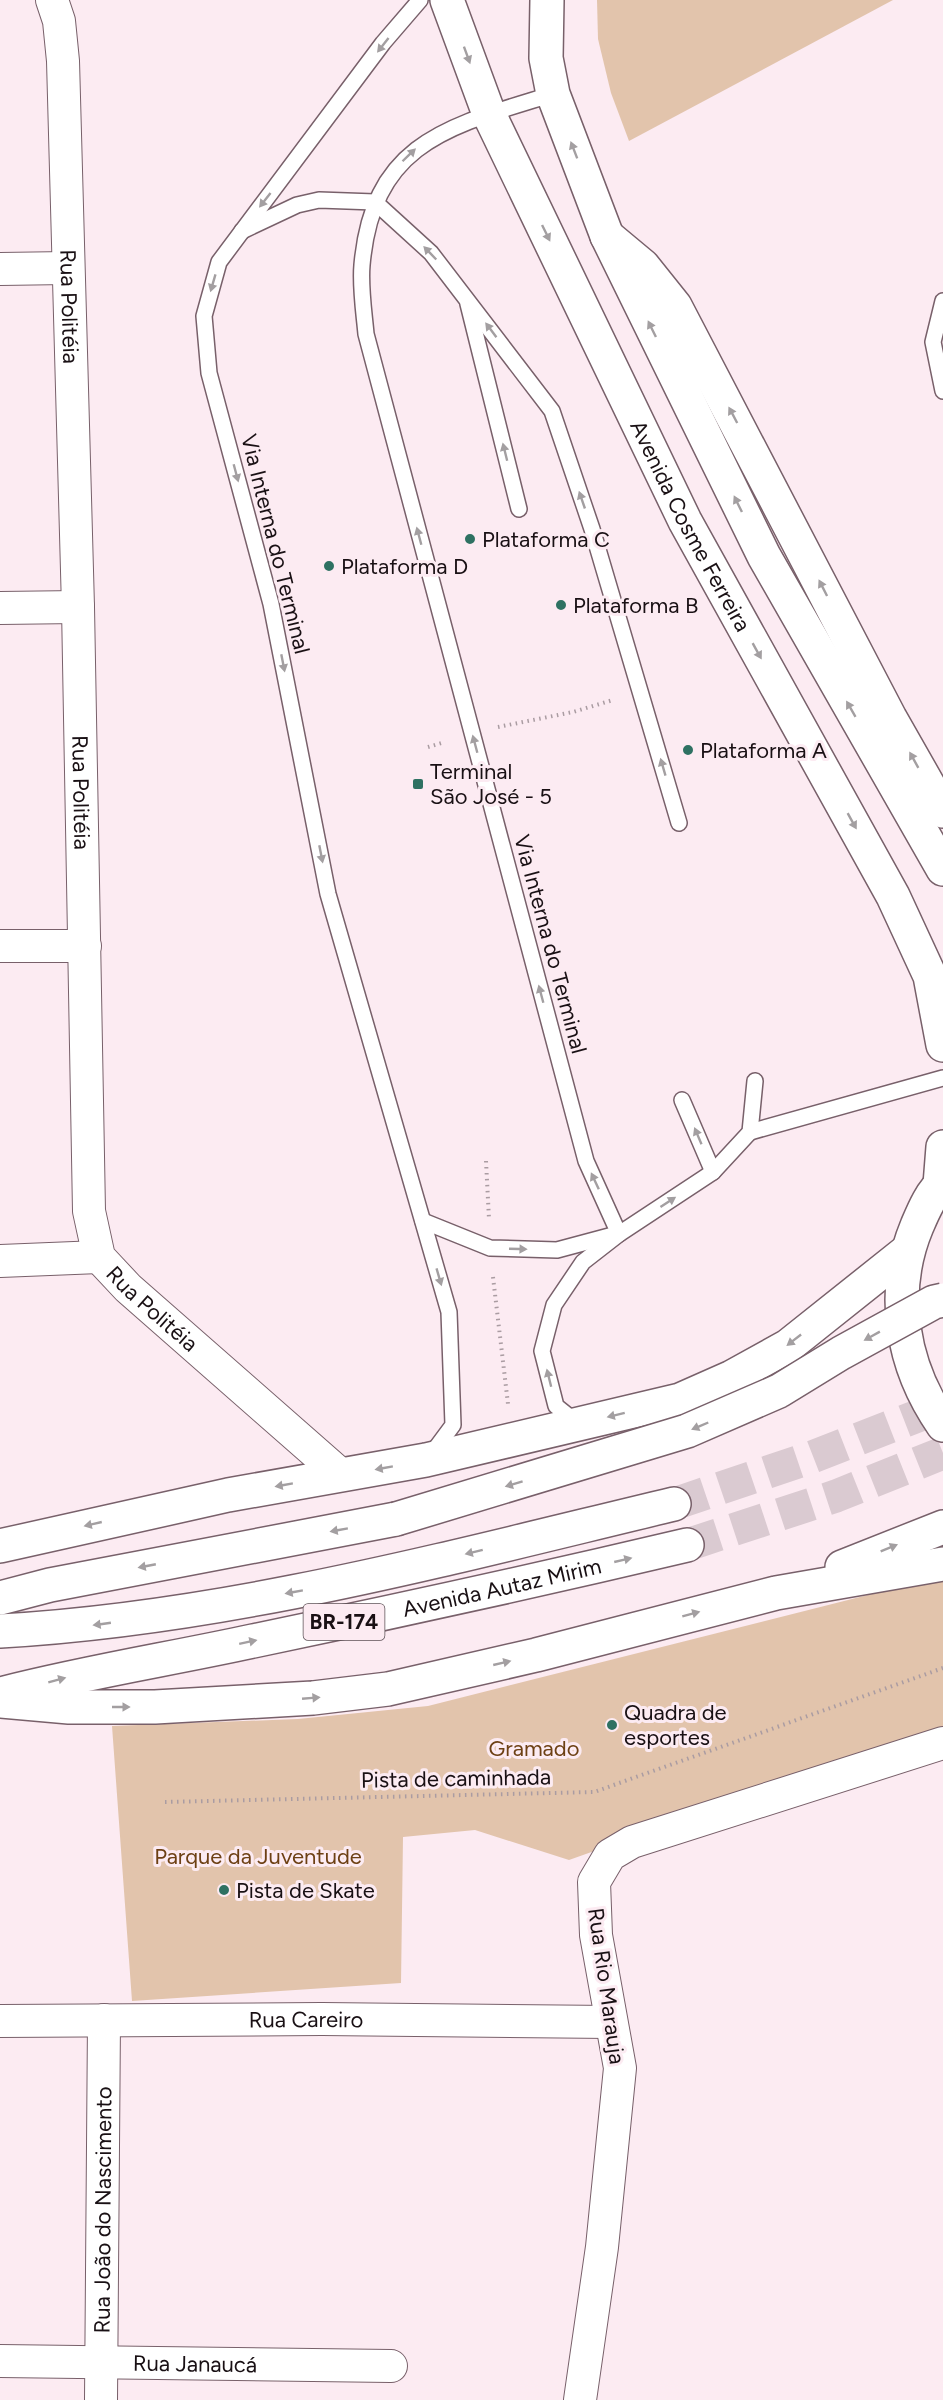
<svg xmlns="http://www.w3.org/2000/svg" width="943" height="2400" viewBox="0 0 943 2400" font-family="Figtree,sans-serif">
	<style>
		.green { fill: #e2c4ac }
		.lines { fill: none; stroke-linecap: round; stroke-linejoin: round }
		.primary-tunnel { stroke: #dacad1; stroke-width: 33; stroke-dasharray: 33 16; stroke-linecap: butt }
		.service-casing { stroke: #78606a; stroke-width: 18 }
		.minor-casing { stroke: #78606a; stroke-width: 34 }
		.secondary-casing { stroke: #78606a; stroke-width: 36 }
		.primary-casing { stroke: #78606a; stroke-width: 36 }
		.path { stroke: #aa9ca2; stroke-width: 4; stroke-dasharray: 1.5 4.5; stroke-linecap: butt }
		.service { stroke: #fff; stroke-width: 15 }
		.minor { stroke: #fff; stroke-width: 32 }
		.secondary { stroke: #fff; stroke-width: 33 }
		.primary { stroke: #fff; stroke-width: 33 }
		.primary-bridge-casing { stroke: #78606a; stroke-width: 36; stroke-linecap: butt }
		.primary-bridge { stroke: #fff; stroke-width: 33 }
		.oneway { fill: #a39fa1 }
		.poi-dot { fill: #2e7162; stroke: #fcebf2; stroke-width: 2 }
		.labels { text-anchor: middle; stroke-width: 6; stroke-linejoin: round; paint-order: stroke }
		.shield { fill: #fcebf2; stroke: #5d5257; stroke-width: 1.5 }
		.shield-label { font-size: 21px; font-weight: bold; fill: #191014 }
		.street-label { font-size: 22px; fill: #191014; stroke: #fcebf2 }
		.poi-label { font-size: 22px; fill: #191014; stroke: #fcebf2; text-anchor: start }
		.park-label { font-size: 22px; fill: #6d4014; stroke: #fcebf2 }
	</style>
	<rect width="100%" height="100%" fill="#fcebf2"/>
	<!-- green -->
	<g class="green">
		<polygon points="597,0 893,0 629,141 611,93 598,39"/>
		<polygon points="943,1576 943,1727 569,1860 475,1830 403,1837 401,1983 132,2001 112,1726 298,1719 428,1706"/>
	</g>
	<g class="lines">
		<!-- primary-tunnel -->
		<g class="primary-tunnel">
			<polyline points="674,1504 812,1457 943,1406"/>
			<polyline points="687,1545 836,1496 943,1453"/>
		</g>
		<defs>
			<g id="service">
				<polyline points="420,0 383,43 219,262 204,316 209,373 271,604 328,894 449,1312 453,1425 430,1456"/>
				<path d="M 553,94 C 450,126 373,141 362,265 C 360,287 364,312 366,334 L 586,1161 L 619,1234"/>
				<polyline points="242,231 297,205 319,200 375,202 431,253 552,411 592,529 679,823"/>
				<polyline points="943,301 933,342 943,391"/>
				<polyline points="468,304 519,509"/>
				<polyline points="682,1100 713,1172"/>
				<polyline points="750,1132 943,1078"/>
				<polyline points="423,1221 490,1248 557,1250 613,1235"/>
				<polyline points="576,1422 556,1406 542,1351 554,1305 583,1262 619,1234 713,1172 750,1132 755,1081"/>
			</g>
			<g id="minor">
				<path id="s1" d="M 52,0 L 59,21 L 63,61 L 78,607 L 89,1211 L 99,1257 L 128,1288 L 341,1475"/>
				<polyline points="0,269 67,268"/>
				<polyline points="0,608 78,607"/>
				<polyline points="0,946 85,946"/>
				<polyline points="0,1261 99,1257"/>
				<path id="s2" d="M 0,2021 L 322,2019 L 611,2022"/>
				<path id="s3" d="M 0,2361 L 391,2366"/>
				<path id="s4" d="M 101,2400 L 104,2020"/>
				<polyline points="580,2400 602,2247 620,2068 596,1935 594,1882 610,1855 632,1842 943,1743"/>
			</g>
			<g id="secondary">
				<path id="s5" d="M 447,0 L 489,114 L 685,521 L 893,896 L 930,976 L 943,1045"/>
				<polyline points="547,0 546,58 553,94 607,236 764,556 943,869"/>
				<polyline points="940,1185 943,1147"/>
			</g>
			<g id="primary">
				<polyline points="607,236 643,266 675,306 890,718 943,811"/>
				<path d="M 943,1183 C 931,1192 923,1212 917,1226 C 889,1293 902,1366 943,1425"/>
				<polyline points="0,1546 228,1495 426,1460 680,1400 732,1377 788,1346 906,1252"/>
				<polyline points="842,1567 943,1527"/>
				<polyline points="0,1598 50,1585 396,1519"/>
				<path d="M 0,1631 C 229,1618 452,1557 674,1504"/>
				<path id="s6" d="M 5,1693 C 87,1672 170,1659 253,1641 C 398,1611 543,1579 687,1545"/>
				<polyline points="0,1701 69,1707 155,1707 313,1698 388,1689 536,1655 776,1593 943,1564"/>
			</g>
		</defs>
		<!-- service casing -->
		<use href="#service" class="service-casing"/>
		<!-- minor casing -->
		<use href="#minor" class="minor-casing"/>
		<!-- secondary casing -->
		<use href="#secondary" class="secondary-casing"/>
		<!-- primary casing -->
		<use href="#primary" class="primary-casing"/>
		<!-- path -->
		<g class="path">
			<polyline points="498,727 573,712 613,700"/>
			<polyline points="428,747 445,742"/>
			<polyline points="486,1161 489,1219"/>
			<polyline points="493,1277 508,1404"/>
			<polyline points="165,1802 594,1792 943,1668"/>
		</g>
		<!-- service -->
		<use href="#service" class="service"/>
		<!-- minor -->
		<use href="#minor" class="minor"/>
		<!-- secondary -->
		<use href="#secondary" class="secondary"/>
		<!-- primary -->
		<use href="#primary" class="primary"/>
		<defs>
			<polyline id="primary-bridge" points="396,1519 687,1431 779,1391 841,1353 934,1302 943,1300"/>
		</defs>
		<!-- primary-bridge casing -->
		<use href="#primary-bridge" class="primary-bridge-casing"/>
		<!-- primary-bridge -->
		<use href="#primary-bridge" class="primary-bridge"/>
	</g>
	<!-- one-way arrows -->
	<defs><path id="oneway-solid" d="M-6-.8H1V-3.2L6.5 0L1 3.2V.8H-6Z" transform="scale(1.5)"/></defs>
	<g class="oneway">
		<use href="#oneway-solid" transform="translate(383 45) rotate(128)"/>
		<use href="#oneway-solid" transform="translate(467 55) rotate(70)"/>
		<use href="#oneway-solid" transform="translate(574 150) rotate(-111)"/>
		<use href="#oneway-solid" transform="translate(409 155) rotate(-44)"/>
		<use href="#oneway-solid" transform="translate(265 200) rotate(128)"/>
		<use href="#oneway-solid" transform="translate(546 233) rotate(64)"/>
		<use href="#oneway-solid" transform="translate(430 253) rotate(-134)"/>
		<use href="#oneway-solid" transform="translate(213 283) rotate(106)"/>
		<use href="#oneway-solid" transform="translate(652 329) rotate(-116)"/>
		<use href="#oneway-solid" transform="translate(491 330) rotate(-127)"/>
		<use href="#oneway-solid" transform="translate(733 415) rotate(-118)"/>
		<use href="#oneway-solid" transform="translate(505 452) rotate(-104)"/>
		<use href="#oneway-solid" transform="translate(236 473) rotate(75)"/>
		<use href="#oneway-solid" transform="translate(582 500) rotate(-109)"/>
		<use href="#oneway-solid" transform="translate(738 504) rotate(-116)"/>
		<use href="#oneway-solid" transform="translate(419 536) rotate(-105)"/>
		<use href="#oneway-solid" transform="translate(823 588) rotate(-117)"/>
		<use href="#oneway-solid" transform="translate(757 651) rotate(61)"/>
		<use href="#oneway-solid" transform="translate(283 663) rotate(79)"/>
		<use href="#oneway-solid" transform="translate(851 709) rotate(-120)"/>
		<use href="#oneway-solid" transform="translate(475 744) rotate(-105)"/>
		<use href="#oneway-solid" transform="translate(914 760) rotate(-119)"/>
		<use href="#oneway-solid" transform="translate(663 767) rotate(-106)"/>
		<use href="#oneway-solid" transform="translate(852 821) rotate(61)"/>
		<use href="#oneway-solid" transform="translate(321 854) rotate(79)"/>
		<use href="#oneway-solid" transform="translate(541 994) rotate(-105)"/>
		<use href="#oneway-solid" transform="translate(698 1136) rotate(-113)"/>
		<use href="#oneway-solid" transform="translate(595 1181) rotate(-115)"/>
		<use href="#oneway-solid" transform="translate(668 1202) rotate(-33)"/>
		<use href="#oneway-solid" transform="translate(518 1249) rotate(2)"/>
		<use href="#oneway-solid" transform="translate(439 1277) rotate(74)"/>
		<use href="#oneway-solid" transform="translate(872 1336) rotate(151)"/>
		<use href="#oneway-solid" transform="translate(794 1340) rotate(142)"/>
		<use href="#oneway-solid" transform="translate(549 1378) rotate(-104)"/>
		<use href="#oneway-solid" transform="translate(616 1415) rotate(166)"/>
		<use href="#oneway-solid" transform="translate(700 1426) rotate(157)"/>
		<use href="#oneway-solid" transform="translate(384 1468) rotate(170)"/>
		<use href="#oneway-solid" transform="translate(514 1484) rotate(163)"/>
		<use href="#oneway-solid" transform="translate(284 1485) rotate(170)"/>
		<use href="#oneway-solid" transform="translate(93 1524) rotate(167)"/>
		<use href="#oneway-solid" transform="translate(339 1530) rotate(170)"/>
		<use href="#oneway-solid" transform="translate(889 1548) rotate(-22)"/>
		<use href="#oneway-solid" transform="translate(474 1552) rotate(166)"/>
		<use href="#oneway-solid" transform="translate(623 1560) rotate(-13)"/>
		<use href="#oneway-solid" transform="translate(147 1566) rotate(169)"/>
		<use href="#oneway-solid" transform="translate(294 1592) rotate(170)"/>
		<use href="#oneway-solid" transform="translate(691 1614) rotate(-15)"/>
		<use href="#oneway-solid" transform="translate(102 1624) rotate(172)"/>
		<use href="#oneway-solid" transform="translate(248 1642) rotate(-12)"/>
		<use href="#oneway-solid" transform="translate(502 1663) rotate(-13)"/>
		<use href="#oneway-solid" transform="translate(57 1680) rotate(-15)"/>
		<use href="#oneway-solid" transform="translate(311 1698) rotate(-5)"/>
		<use href="#oneway-solid" transform="translate(121 1707)"/>
	</g>
	<!-- markers -->
	<g class="poi-dot">
		<circle cx="470" cy="539" r="6"/>
		<circle cx="329" cy="566" r="6"/>
		<circle cx="561" cy="605" r="6"/>
		<circle cx="688" cy="750" r="6"/>
		<rect x="412" y="778" width="12" height="12" rx="3"/>
		<circle cx="612" cy="1725" r="6"/>
		<circle cx="224" cy="1890" r="6"/>
	</g>
	<g class="labels">
		<!-- shield labels -->
		<rect class="shield" x="303.5" y="1604" width="81" height="36" rx="4.5"/>
		<g class="shield-label">
			<text x="344" y="1629">BR-174</text>
		</g>
		<!-- street labels -->
		<g class="street-label">
			<text dy="8" stroke="none"><textPath href="#s1" startOffset="308">Rua Politéia</textPath></text>
			<text dy="8" stroke="none"><textPath href="#s5" startOffset="580">Avenida Cosme Ferreira</textPath></text>
			<text transform="translate(276 544) rotate(76)" y="8">Via Interna do Terminal</text>
			<text dy="8" stroke="none"><textPath href="#s1" startOffset="794">Rua Politéia</textPath></text>
			<text transform="translate(551 944) rotate(75)" y="8">Via Interna do Terminal</text>
			<text dy="8" stroke="none"><textPath href="#s1" startOffset="1334">Rua Politéia</textPath></text>
			<text dy="8" stroke="none"><textPath href="#s6" startOffset="508">Avenida Autaz Mirim</textPath></text>
			<text transform="translate(456 1778) rotate(-1)" y="8">Pista de caminhada</text>
			<text transform="translate(607 1986) rotate(82)" y="8">Rua Rio Marauja</text>
			<text dy="8" stroke="none"><textPath href="#s2" startOffset="306">Rua Careiro</textPath></text>
			<text dy="8" stroke="none"><textPath href="#s4" startOffset="190">Rua João do Nascimento</textPath></text>
			<text dy="8" stroke="none"><textPath href="#s3" startOffset="195">Rua Janaucá</textPath></text>
		</g>
		<!-- poi labels -->
		<g class="poi-label">
			<text x="482" y="547">Plataforma C</text>
			<text x="341" y="574">Plataforma D</text>
			<text x="573" y="613">Plataforma B</text>
			<text x="700" y="758">Plataforma A</text>
			<text x="430" y="779">Terminal<tspan x="430" dy="25">São José - 5</tspan></text>
			<text x="624" y="1720">Quadra de<tspan x="624" dy="25">esportes</tspan></text>
			<text x="236" y="1898">Pista de Skate</text>
		</g>
		<!-- park labels -->
		<g class="park-label">
			<text x="534" y="1756">Gramado</text>
			<text x="258" y="1864">Parque da Juventude</text>
		</g>
	</g>
</svg>
